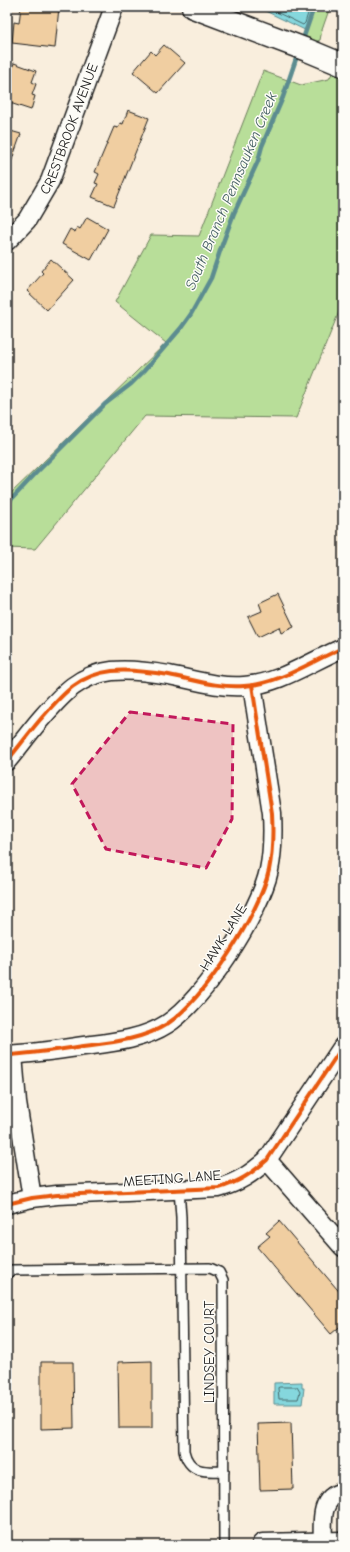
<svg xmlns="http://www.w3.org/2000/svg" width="350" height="1552" viewBox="0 0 350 1552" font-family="'Comic Neue',sans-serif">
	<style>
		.green { fill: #b8de99; stroke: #6a7d5a }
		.water { fill: #85d7dd; stroke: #5b8c90 }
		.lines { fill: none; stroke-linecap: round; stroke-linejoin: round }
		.shore { stroke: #466769; stroke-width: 1 }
		.stream { stroke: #5b8c90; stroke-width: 4.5 }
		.building { fill: #f0cea1; stroke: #1c1c1c }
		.service-casing { stroke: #1c1c1c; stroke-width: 12 }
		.minor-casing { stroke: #1c1c1c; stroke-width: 21 }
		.tertiary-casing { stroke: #1c1c1c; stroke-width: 25 }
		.service { stroke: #fdfcf7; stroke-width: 9 }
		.minor { stroke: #fdfcf7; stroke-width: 18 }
		.tertiary { stroke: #fdfcf7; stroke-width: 22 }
		.cycleway-casing { stroke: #fdfcf7; stroke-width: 6 }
		.cycleway { stroke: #e8590c; stroke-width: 4 }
		.marked { fill: #c2185b; fill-opacity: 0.2; stroke: #c2185b; stroke-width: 3; stroke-dasharray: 8 5; stroke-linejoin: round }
		.labels { text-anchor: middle; stroke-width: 3; stroke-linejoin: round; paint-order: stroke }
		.street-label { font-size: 14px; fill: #1c1c1c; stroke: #fdfcf7 }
		.water-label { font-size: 15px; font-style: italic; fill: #415d60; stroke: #fdfcf7 }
	</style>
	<rect width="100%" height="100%" fill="#f9eedd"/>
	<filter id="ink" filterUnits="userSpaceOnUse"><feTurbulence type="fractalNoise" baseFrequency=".025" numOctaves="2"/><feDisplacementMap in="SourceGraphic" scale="8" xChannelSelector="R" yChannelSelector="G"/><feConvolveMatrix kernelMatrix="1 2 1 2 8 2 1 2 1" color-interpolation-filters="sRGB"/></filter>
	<g filter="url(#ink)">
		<!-- green -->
		<g class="green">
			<polygon points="314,7 330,7 322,30 320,40 299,49"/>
			<polygon points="339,61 343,66 343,302 296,418 145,416 35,549 7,548 7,497 166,343 115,302 151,235 199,236 263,71 301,85 329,79"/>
		</g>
		<!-- water -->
		<g class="water">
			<polygon points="257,7 314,7 307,31"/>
			<polygon points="302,1382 302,1388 304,1388 302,1404 274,1404 274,1383"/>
		</g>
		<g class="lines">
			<!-- shore -->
			<g class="shore">
				<polyline points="266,7 303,25 305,23 310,7"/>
				<polygon points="280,1387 297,1387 300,1392 298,1399 279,1399 278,1388"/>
			</g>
			<!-- stream -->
			<g class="stream">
				<polyline points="302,42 314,7"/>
				<polyline points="7,504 35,474 105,404 131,384 144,371 181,328 191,314 211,278 222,245 234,213 258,161 262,146 283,97 298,53"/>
			</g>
		</g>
		<!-- building -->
		<g class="building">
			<polygon points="21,7 59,7 55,48 12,43 14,22 19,23"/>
			<polygon points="164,45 185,63 158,93 133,72 151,51 155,55"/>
			<polygon points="14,63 36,71 32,82 36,84 32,95 35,96 31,110 7,102 7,83"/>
			<polygon points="128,110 149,118 114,206 92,197 98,184 95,183 99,174 95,172 114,127 118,128 120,123 123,124"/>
			<polygon points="7,130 21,134 9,168 7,168"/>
			<polygon points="87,217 108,229 91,260 62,244 70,229 75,232 77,227 80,229"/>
			<polygon points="51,259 74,280 47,310 27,291 43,273 41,271"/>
			<polygon points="278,594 294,627 281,633 279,627 258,637 248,617 262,611 259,603"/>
			<polygon points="279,1221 343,1296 343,1324 331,1334 257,1247 270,1236 266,1233"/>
			<polygon points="152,1361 152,1428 119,1428 118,1362"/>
			<polygon points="41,1362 73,1362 74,1428 41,1429"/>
			<polygon points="291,1423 293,1489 260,1490 258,1424"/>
		</g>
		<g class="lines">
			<defs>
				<g id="service">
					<path d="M 179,1190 L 181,1217 L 184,1451 C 189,1473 205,1472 224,1471"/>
					<polyline points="7,1274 12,1270 210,1268 219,1272 223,1280 224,1545"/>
				</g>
				<g id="minor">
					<path id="s1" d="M 7,241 L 27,220 L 50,181 L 114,7"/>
					<path d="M 7,761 C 18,748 28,734 39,721 C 61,696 77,675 112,671 C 131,669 151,672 169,675 C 194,680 219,688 244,686 C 280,684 311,661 343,648"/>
					<path d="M 7,1055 C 28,1054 49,1051 70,1048 C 102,1043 139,1042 167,1024 C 203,1001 260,913 269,870 C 273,851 273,832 272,813 L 252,685"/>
					<polyline points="13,1055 17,1103 32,1198"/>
					<polyline points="267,1160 343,1247"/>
					<path d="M 7,1204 L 32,1198 L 57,1195 L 219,1188 C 239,1182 251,1174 267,1160 L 343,1046"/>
					<path d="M 323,1545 C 323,1525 318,1497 343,1492"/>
				</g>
				<g id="tertiary">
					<polyline points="193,7 307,50 343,65"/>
					<polyline points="263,1545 343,1543"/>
				</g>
			</defs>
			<!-- service casing -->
			<use href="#service" class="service-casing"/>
			<!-- minor casing -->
			<use href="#minor" class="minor-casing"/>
			<!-- tertiary casing -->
			<use href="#tertiary" class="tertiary-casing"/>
			<!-- service -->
			<use href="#service" class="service"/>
			<!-- minor -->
			<use href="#minor" class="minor"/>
			<!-- tertiary -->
			<use href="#tertiary" class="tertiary"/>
			<defs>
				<g id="cycleway">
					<path d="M 7,761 C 18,748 28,734 39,721 C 61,696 77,675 112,671 C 131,669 151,672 169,675 C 194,680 219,688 244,686 C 280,684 311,661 343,648"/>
					<path d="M 7,1055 C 28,1054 49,1051 70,1048 C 102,1043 139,1042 167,1024 C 203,1001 260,913 269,870 C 273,851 273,832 272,813 L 252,685"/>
					<path d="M 7,1204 L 32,1198 L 57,1195 L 219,1188 C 239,1182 251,1174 267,1160 L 343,1046"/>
				</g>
			</defs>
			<!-- cycleway casing -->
			<use href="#cycleway" class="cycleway-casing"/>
			<!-- cycleway -->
			<use href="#cycleway" class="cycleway"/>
		</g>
	</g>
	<!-- marked area -->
	<path class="marked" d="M 130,712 L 233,724 L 232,819 L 206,868 L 106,849 L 72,784 Z"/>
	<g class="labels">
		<!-- street labels -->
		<g class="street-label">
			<text dy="5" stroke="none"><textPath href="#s1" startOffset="130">CRESTBROOK AVENUE</textPath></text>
			<text transform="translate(223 937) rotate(-58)" y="5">HAWK LANE</text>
			<text transform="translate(172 1178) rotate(-4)" y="5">MEETING LANE</text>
			<text transform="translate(209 1352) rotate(-90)" y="5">LINDSEY COURT</text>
		</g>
		<!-- water labels -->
		<g class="water-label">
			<text transform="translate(231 191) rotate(-67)" y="5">South Branch Pennsauken Creek</text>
		</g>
	</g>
	<!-- margin -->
	<rect width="350" height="1552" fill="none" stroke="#fdfcf7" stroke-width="24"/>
	<rect x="12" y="12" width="326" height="1528" fill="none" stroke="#1c1c1c" stroke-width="1.5" filter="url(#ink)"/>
</svg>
